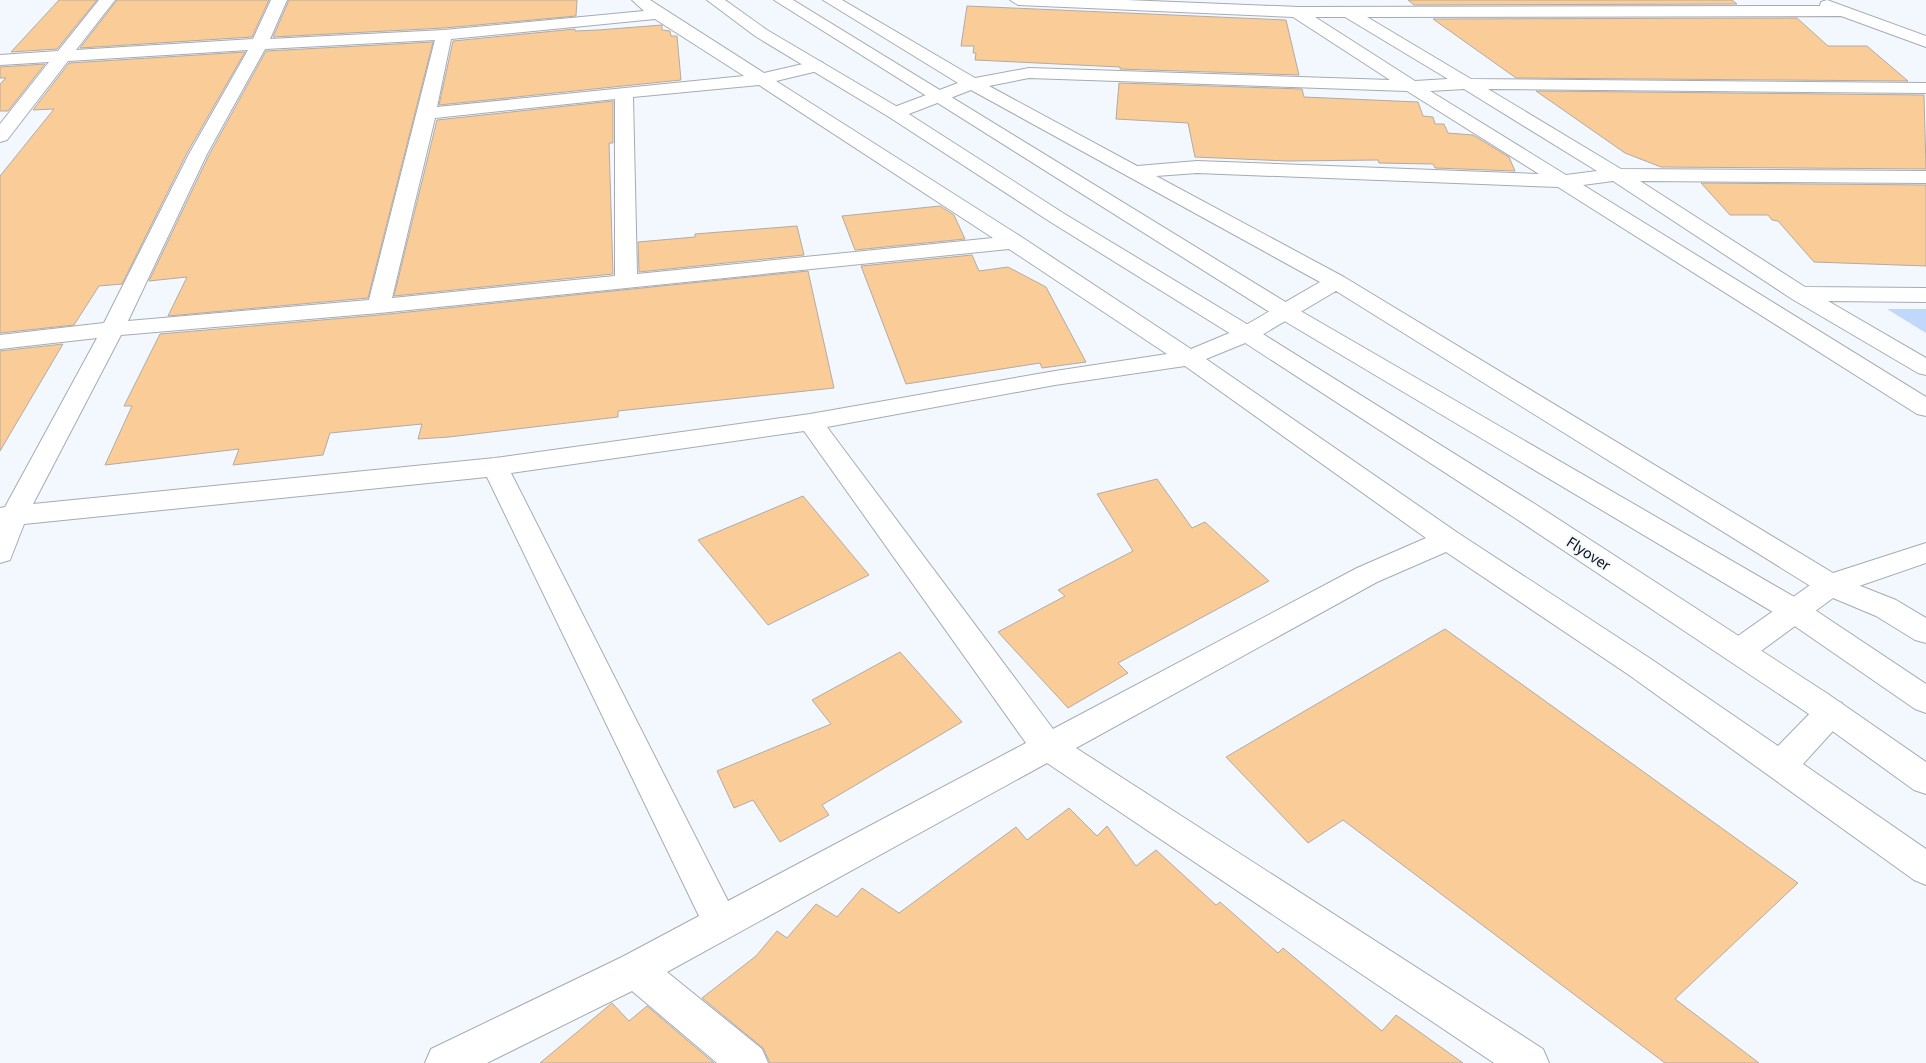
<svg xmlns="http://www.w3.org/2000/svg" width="1926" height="1063" viewBox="0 0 1926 1063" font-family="'Source Sans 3',sans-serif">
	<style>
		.green { fill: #bfd8fb }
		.building { fill: #facc98; stroke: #b2aba4 }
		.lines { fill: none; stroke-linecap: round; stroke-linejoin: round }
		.minor-casing { stroke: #a6abb3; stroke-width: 2 }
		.tertiary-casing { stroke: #a6abb3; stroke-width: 2 }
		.secondary-casing { stroke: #a6abb3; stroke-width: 2 }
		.minor { fill: #fff; fill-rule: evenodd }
		.tertiary { fill: #fff; fill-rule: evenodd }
		.secondary { fill: #fff; fill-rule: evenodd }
		.labels { text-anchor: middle; stroke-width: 4; stroke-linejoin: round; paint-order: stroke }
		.street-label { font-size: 16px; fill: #101215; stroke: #f3f8ff }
	</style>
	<rect width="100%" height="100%" fill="#f3f8ff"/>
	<!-- green -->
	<polygon class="green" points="1887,309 1926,309 1926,333"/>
	<!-- building -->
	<g class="building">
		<polygon points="59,0 97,0 57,49 11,52"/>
		<polygon points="117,0 269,0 252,37 80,48"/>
		<polygon points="289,0 577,0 576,16 444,28 273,37"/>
		<polygon points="1408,0 1732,0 1737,4 1414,5"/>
		<polygon points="967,6 1286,20 1299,75 1120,69 1120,67 975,60 976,53 973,53 974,46 961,46"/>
		<polygon points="1797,18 1828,46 1867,46 1908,81 1516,78 1433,19"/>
		<polygon points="662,25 662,30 670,31 671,36 677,36 681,80 439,105 453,41 575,29 575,31 598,30"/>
		<polygon points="433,42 368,298 168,316 187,277 149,281 209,155 266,51"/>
		<polygon points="245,52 187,153 122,284 99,286 74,325 0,333 0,176 54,109 33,110 69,63"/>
		<polygon points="45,64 8,111 0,111 0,84 6,78 0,78 0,67"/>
		<polygon points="1119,83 1302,89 1304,97 1418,102 1423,116 1433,117 1435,124 1444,124 1448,133 1473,135 1509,157 1515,171 1435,168 1433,164 1379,163 1378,160 1287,161 1195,157 1188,123 1116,119"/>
		<polygon points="1536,91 1924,95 1926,169 1661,167 1625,153"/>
		<polygon points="613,101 613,143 609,143 613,274 394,296 437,120"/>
		<polygon points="1701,183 1926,185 1926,266 1814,262 1778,221 1772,220 1768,215 1730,215"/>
		<polygon points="940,206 954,215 965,239 855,250 842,216"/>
		<polygon points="797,226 804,255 639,272 638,242 695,237 695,234"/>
		<polygon points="972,255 979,271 1008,267 1046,287 1086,362 1042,368 1040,363 906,384 861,266"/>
		<polygon points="808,271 834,388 618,411 618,417 449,437 418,439 422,424 330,433 323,455 233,465 239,449 105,465 132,406 124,406 160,334 379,315"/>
		<polygon points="63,344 0,451 0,351"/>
		<polygon points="1157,479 1192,528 1205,522 1269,581 1118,663 1128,673 1068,708 998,632 1065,596 1058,590 1133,551 1097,494"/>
		<polygon points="803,496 869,575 768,625 698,540"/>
		<polygon points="1445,629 1798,883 1675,999 1759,1063 1665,1063 1343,820 1308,843 1226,757"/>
		<polygon points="900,652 962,722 822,805 829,815 780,842 753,800 734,808 717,771 831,724 812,700"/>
		<polygon points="1069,808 1097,836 1107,826 1136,866 1156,850 1216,905 1220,902 1278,953 1283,948 1382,1031 1396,1015 1463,1063 770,1063 763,1048 702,998 756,956 777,931 787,938 816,904 837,917 862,888 899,913 1016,827 1027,840"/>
		<polygon points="612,1003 629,1021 647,1006 714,1063 540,1063"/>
	</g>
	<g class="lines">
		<defs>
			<path id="minor" d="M 99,0 L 115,0 L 76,50 L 253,39 L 271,0 L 287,0 L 270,39 L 444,30 L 644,11 L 632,0 L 650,0 L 764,73 L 816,61 L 822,62 L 824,66 L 822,70 L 776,81 L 1023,238 L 1191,349 L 1239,329 L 1320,282 L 971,90 L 901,117 L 889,117 L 886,113 L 889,109 L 958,83 L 823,0 L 842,0 L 975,78 L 1029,68 L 1390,80 L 1293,17 L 1018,5 L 1010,0 L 1126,0 L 1299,7 L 1820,6 L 1821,2 L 1827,0 L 1926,36 L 1926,47 L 1841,16 L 1367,17 L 1471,79 L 1926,83 L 1926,93 L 1488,89 L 1621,169 L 1926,171 L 1926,183 L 1640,181 L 1805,287 L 1926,288 L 1926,302 L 1828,301 L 1926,358 L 1926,375 L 1918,373 L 1792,299 L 1613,181 L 1583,185 L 1926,397 L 1926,416 L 1917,414 L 1558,187 L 1197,173 L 1156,176 L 1344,277 L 1833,573 L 1926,543 L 1926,563 L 1830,596 L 1820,592 L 1336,291 L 1255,339 L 1206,359 L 1458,533 L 1651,659 L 1778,746 L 1820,703 L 1831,699 L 1842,703 L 1847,712 L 1842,721 L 1803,764 L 1926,849 L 1926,885 L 1914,880 L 1629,675 L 1446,552 L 1377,582 L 1076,748 L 1543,1049 L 1549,1063 L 1494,1063 L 1047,763 L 667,972 L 762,1049 L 768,1063 L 717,1063 L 632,991 L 487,1063 L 425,1063 L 431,1049 L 622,957 L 699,916 L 487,477 L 24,524 L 10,560 L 0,563 L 0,508 L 5,507 L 97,338 L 0,349 L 0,335 L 104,323 L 189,154 L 248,50 L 68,61 L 7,140 L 0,142 L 0,124 L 49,62 L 0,65 L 0,55 L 58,51 ZM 1315,17 L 1345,17 L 1448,79 L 1415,81 ZM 655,19 L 744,76 L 437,107 L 451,39 ZM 435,40 L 369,300 L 128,321 L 207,154 L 265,49 ZM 1029,78 L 1407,91 L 1539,174 L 1197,161 L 1137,166 L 989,86 ZM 759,85 L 993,238 L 637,274 L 633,97 ZM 1464,89 L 1597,171 L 1566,175 L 1430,91 ZM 615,99 L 615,276 L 392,298 L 435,118 ZM 1009,249 L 1167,354 L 1055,371 L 810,414 L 495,458 L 33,504 L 121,335 L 379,313 ZM 1185,366 L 1426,538 L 1357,568 L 1053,729 L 827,427 L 1055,385 ZM 804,431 L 1026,743 L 728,901 L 511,473 Z"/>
			<polygon id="tertiary" points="1830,574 1896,600 1926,618 1926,643 1915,640 1876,616 1833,598 1750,659 1739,663 1728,659 1724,651 1728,643 1820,578"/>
			<g id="secondary">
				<polygon points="707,0 725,0 767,30 901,109 1063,213 1255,329 1535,504 1828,694 1926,762 1926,794 1914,790 1806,712 1515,518 1239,339 1049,221 889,117 755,36"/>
				<polygon points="774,0 793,0 1292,306 1803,602 1926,684 1926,713 1915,709 1783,618 1276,316"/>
			</g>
		</defs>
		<!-- minor casing -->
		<use href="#minor" class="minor-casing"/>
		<!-- tertiary casing -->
		<use href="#tertiary" class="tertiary-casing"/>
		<!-- secondary casing -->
		<use href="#secondary" class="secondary-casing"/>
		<!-- minor -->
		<use href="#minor" class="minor"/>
		<!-- tertiary -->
		<use href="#tertiary" class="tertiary"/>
		<!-- secondary -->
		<use href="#secondary" class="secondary"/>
	</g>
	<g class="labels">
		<!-- street labels -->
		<g class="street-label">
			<text transform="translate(1589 553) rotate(33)" y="6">Flyover</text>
		</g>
	</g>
</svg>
